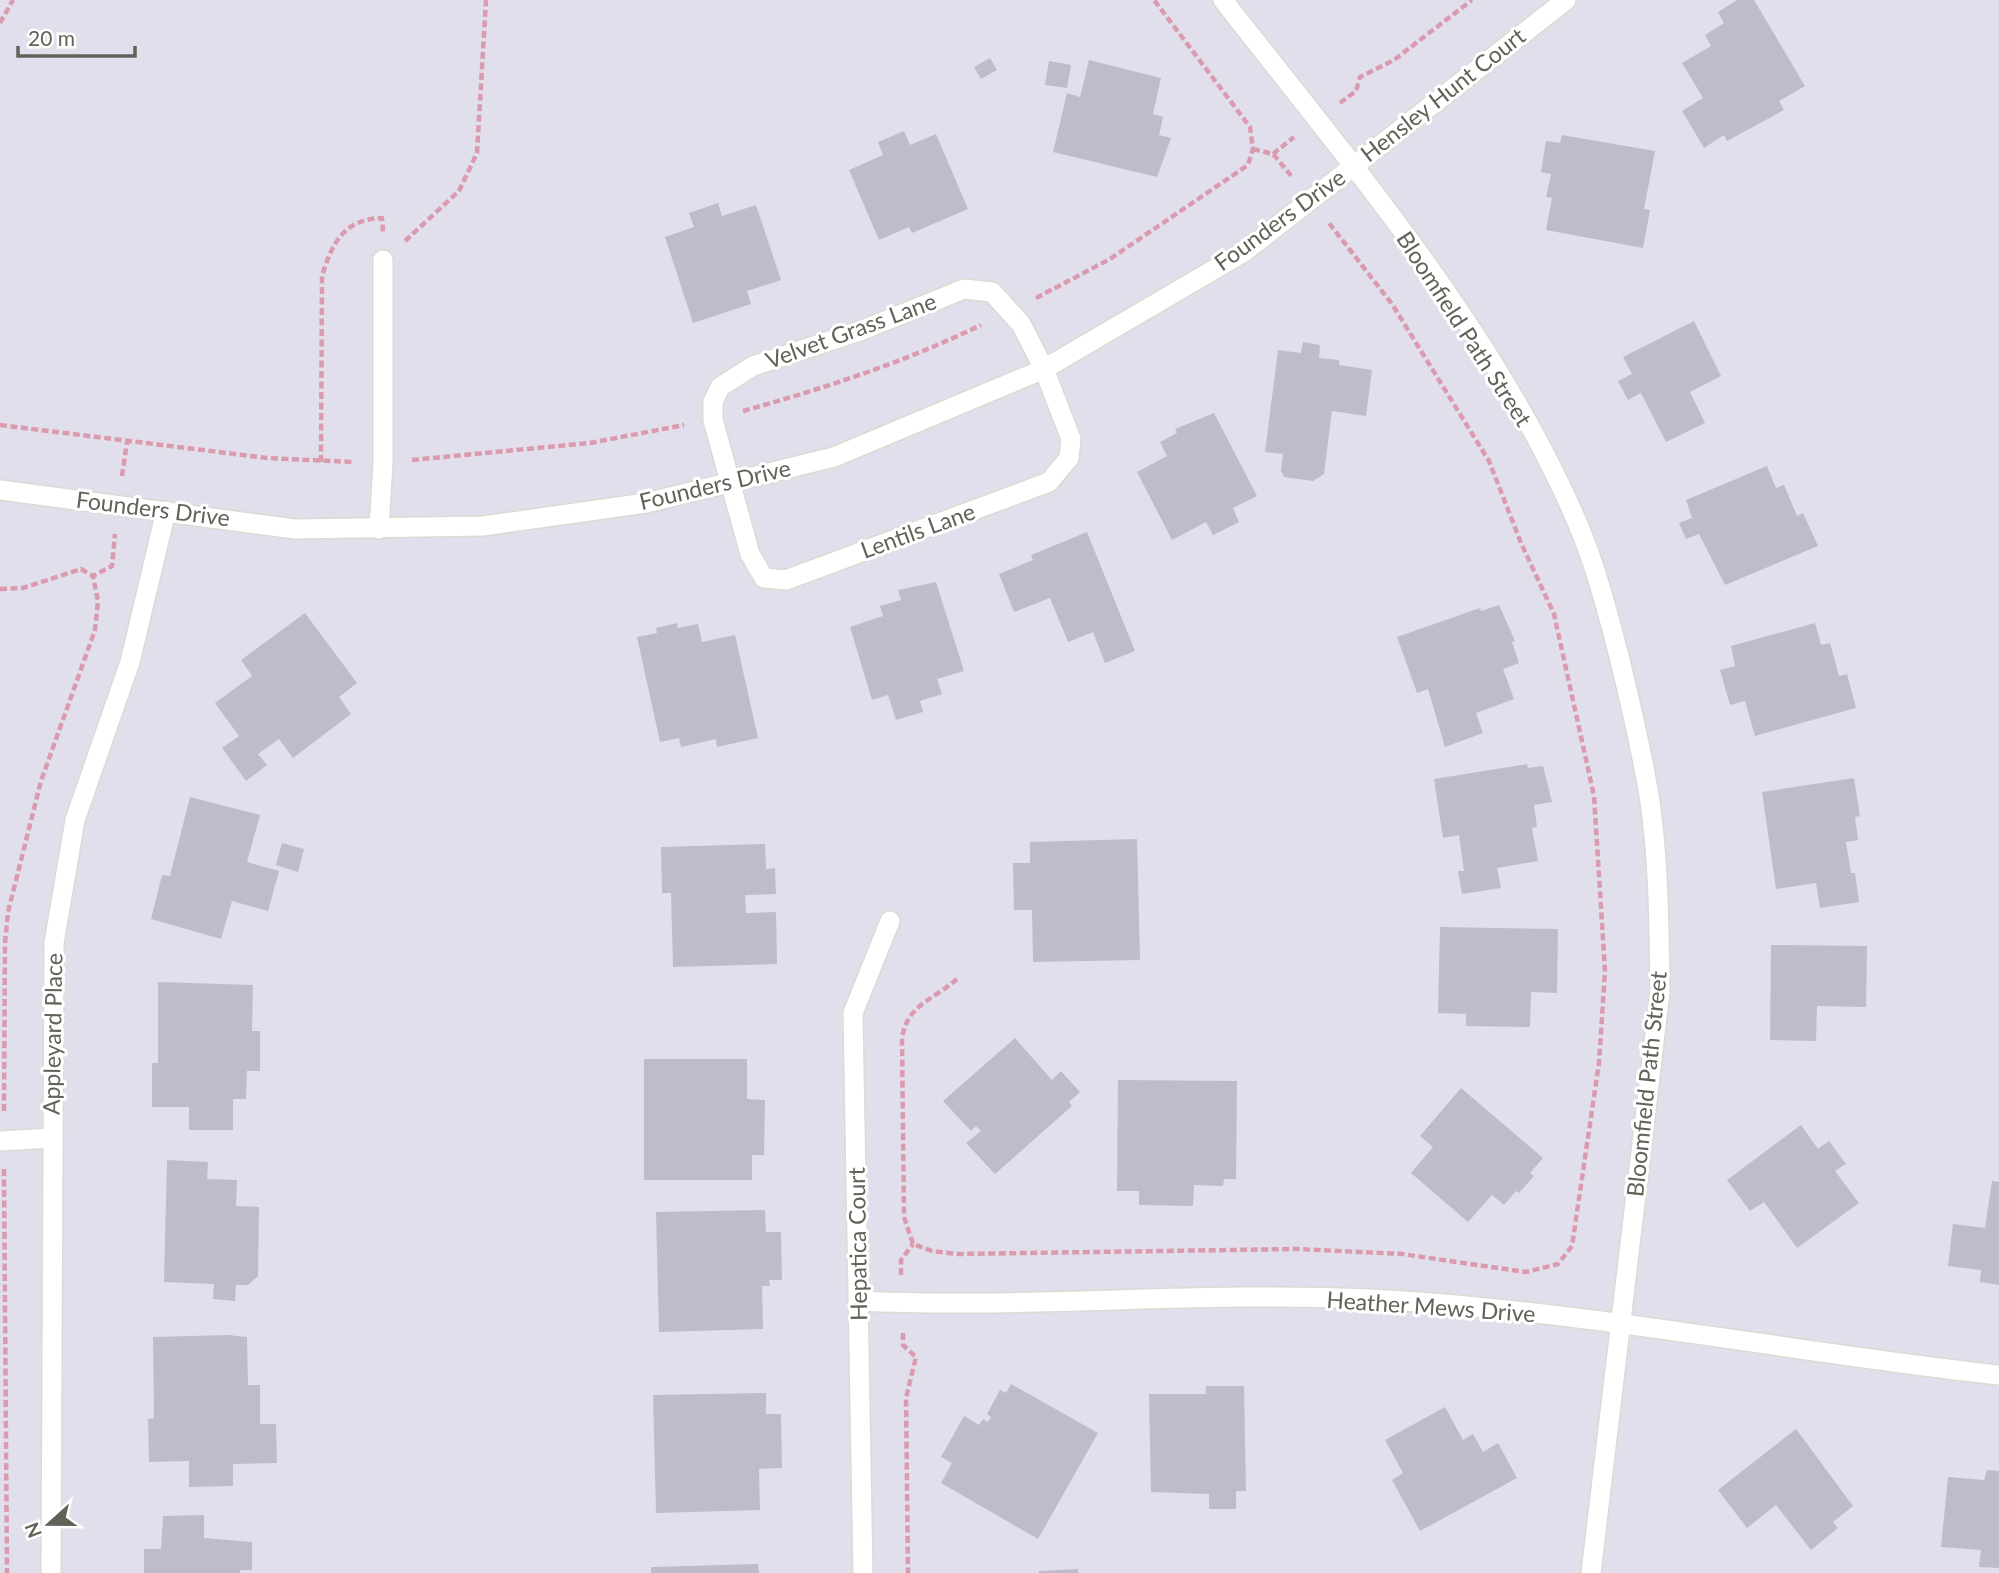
<svg xmlns="http://www.w3.org/2000/svg" width="1999" height="1573" viewBox="0 0 1999 1573" font-family="Lato,sans-serif">
	<style>
		.building { fill: #bebcc8 }
		.lines { fill: none; stroke-linecap: round; stroke-linejoin: round }
		.service-casing { stroke: #dadbd2; stroke-width: 22 }
		.minor-casing { stroke: #dadbd2; stroke-width: 22 }
		.path { stroke: #da9bae; stroke-width: 4.5; stroke-dasharray: 7 3.5; stroke-linecap: butt }
		.service { stroke: #fff; stroke-width: 19 }
		.minor { stroke: #fff; stroke-width: 19 }
		.labels { text-anchor: middle; stroke-width: 6; stroke-linejoin: round; paint-order: stroke }
		.street-label { font-size: 23px; fill: #626258; stroke: #fff }
	</style>
	<rect width="100%" height="100%" fill="#e2dfed"/>
	<!-- building -->
	<g class="building">
		<polygon points="1737,0 1754,0 1805,86 1779,101 1784,110 1727,141 1724,135 1704,148 1682,111 1703,98 1682,63 1711,46 1705,35 1724,23 1718,12"/>
		<polygon points="990,58 997,70 981,79 974,67"/>
		<polygon points="1089,60 1161,78 1153,114 1163,117 1159,135 1171,138 1157,177 1053,152 1067,93 1080,97"/>
		<polygon points="1049,61 1071,65 1067,88 1045,85"/>
		<polygon points="904,131 910,145 936,134 968,209 912,233 909,227 879,240 849,170 883,155 878,142"/>
		<polygon points="1562,135 1655,151 1644,209 1650,210 1643,248 1546,230 1552,198 1546,197 1551,174 1541,172 1546,141 1560,143"/>
		<polygon points="718,203 722,216 756,205 781,280 747,291 751,304 693,323 665,237 694,227 689,213"/>
		<polygon points="1694,321 1721,376 1690,392 1705,423 1666,442 1641,393 1628,400 1618,381 1632,374 1623,357"/>
		<polygon points="1303,342 1320,345 1319,358 1339,360 1339,365 1372,370 1366,416 1332,411 1324,474 1313,481 1284,477 1281,471 1283,454 1265,452 1278,350 1301,353"/>
		<polygon points="1214,413 1257,496 1233,508 1239,522 1213,535 1206,522 1172,540 1137,472 1167,456 1160,442 1177,433 1175,429"/>
		<polygon points="1767,466 1776,488 1784,485 1797,516 1803,513 1818,546 1725,585 1699,534 1686,539 1679,523 1692,518 1686,500"/>
		<polygon points="1087,532 1135,651 1105,663 1093,632 1068,642 1050,598 1014,612 999,574 1033,560 1031,555"/>
		<polygon points="936,582 964,671 937,679 942,694 920,701 923,712 896,720 888,695 872,700 850,627 883,616 880,606 901,600 898,590"/>
		<polygon points="1499,605 1515,641 1512,642 1519,663 1503,669 1514,699 1476,713 1483,733 1445,747 1428,689 1417,693 1397,637 1480,608 1481,611"/>
		<polygon points="305,613 357,683 339,697 351,714 293,758 279,739 258,754 267,765 246,781 222,748 239,736 215,703 252,676 241,660"/>
		<polygon points="677,623 678,628 698,624 702,642 735,635 758,738 717,747 716,739 681,747 679,738 660,742 637,637 657,633 656,628"/>
		<polygon points="1815,623 1821,645 1830,643 1839,676 1847,674 1856,708 1755,736 1745,701 1730,705 1720,670 1735,666 1731,646"/>
		<polygon points="1527,764 1528,768 1543,766 1552,802 1534,805 1537,827 1532,828 1538,861 1497,868 1501,888 1462,894 1458,871 1464,871 1459,835 1443,838 1434,779"/>
		<polygon points="1854,778 1860,816 1855,817 1858,840 1846,842 1851,873 1855,873 1859,902 1820,908 1816,883 1776,889 1762,792"/>
		<polygon points="190,797 260,815 247,862 279,871 268,911 232,901 221,939 151,919 162,875 170,876"/>
		<polygon points="1137,839 1140,960 1033,962 1032,910 1014,910 1013,863 1030,863 1030,842"/>
		<polygon points="282,843 304,849 298,872 276,865"/>
		<polygon points="765,844 766,869 775,868 776,894 745,895 746,913 776,912 777,964 673,967 671,893 662,893 661,847"/>
		<polygon points="1440,927 1558,929 1557,993 1531,992 1530,1027 1466,1026 1466,1014 1438,1013"/>
		<polygon points="1771,945 1867,946 1866,1007 1817,1006 1816,1041 1770,1040"/>
		<polygon points="158,982 253,985 252,1031 260,1031 260,1071 247,1071 246,1099 233,1099 233,1130 189,1130 189,1107 152,1107 152,1063 158,1063"/>
		<polygon points="1015,1038 1052,1080 1061,1071 1080,1092 1069,1102 1072,1106 995,1174 966,1143 981,1131 976,1126 971,1131 943,1101"/>
		<polygon points="644,1059 747,1059 747,1099 765,1100 764,1155 752,1155 752,1180 644,1180"/>
		<polygon points="1118,1080 1237,1081 1236,1179 1224,1179 1223,1186 1194,1185 1193,1206 1139,1205 1139,1191 1117,1191"/>
		<polygon points="1461,1088 1543,1158 1530,1173 1534,1176 1519,1193 1516,1191 1504,1205 1492,1195 1468,1222 1411,1173 1433,1147 1420,1136"/>
		<polygon points="1801,1125 1818,1149 1829,1141 1846,1164 1835,1171 1859,1203 1797,1248 1764,1202 1750,1211 1727,1180"/>
		<polygon points="167,1160 208,1162 207,1179 237,1180 236,1206 259,1207 258,1276 248,1285 236,1285 235,1301 213,1299 214,1284 164,1282"/>
		<polygon points="1992,1181 1999,1182 1999,1285 1980,1282 1981,1270 1948,1266 1953,1224 1985,1228"/>
		<polygon points="765,1210 766,1232 781,1232 782,1280 769,1280 770,1286 762,1286 763,1329 659,1332 656,1212"/>
		<polygon points="228,1335 247,1337 248,1385 260,1385 260,1424 276,1424 277,1463 233,1464 233,1486 189,1487 189,1461 149,1462 148,1419 154,1418 153,1337"/>
		<polygon points="1011,1384 1098,1433 1038,1539 941,1483 952,1463 941,1457 964,1416 979,1425 983,1419 988,1422 991,1417 987,1414 1000,1390 1006,1393"/>
		<polygon points="1206,1386 1244,1386 1246,1491 1236,1491 1236,1509 1209,1509 1209,1494 1151,1492 1149,1394 1206,1394"/>
		<polygon points="766,1393 766,1414 781,1414 782,1468 759,1469 760,1510 656,1513 653,1395"/>
		<polygon points="1445,1407 1463,1440 1473,1434 1483,1452 1498,1443 1517,1478 1420,1531 1392,1480 1403,1473 1385,1440"/>
		<polygon points="1796,1429 1853,1506 1833,1522 1838,1528 1811,1550 1776,1505 1747,1528 1718,1490"/>
		<polygon points="1987,1470 1999,1471 1999,1568 1979,1567 1981,1550 1941,1547 1948,1477 1984,1480"/>
		<polygon points="204,1515 204,1538 252,1542 252,1570 240,1570 240,1573 144,1573 144,1549 161,1549 163,1516"/>
		<polygon points="758,1564 759,1573 651,1573 651,1567"/>
		<polygon points="1078,1569 1078,1573 1039,1573 1039,1571"/>
	</g>
	<g class="lines">
		<defs>
			<g id="service">
				<polygon points="964,289 992,292 1021,324 1044,369 1071,439 1069,458 1049,482 786,580 764,578 750,554 713,420 713,402 720,387 753,366 860,331"/>
				<polyline points="379,529 383,462 383,260"/>
				<polyline points="0,1141 52,1138"/>
			</g>
			<g id="minor">
				<path d="M 1223,0 C 1348,160 1497,334 1577,522 C 1596,566 1608,614 1620,660 C 1631,707 1643,755 1650,802 C 1659,865 1659,929 1660,992 L 1591,1573"/>
				<polyline points="0,490 295,529 483,526 646,503 834,457 1044,369 1244,252 1566,0"/>
				<path d="M 859,1301 C 1029,1309 1200,1291 1371,1299 C 1582,1310 1789,1352 1999,1375"/>
				<polyline points="51,1573 54,943 75,820 130,662 166,511"/>
				<polyline points="863,1573 853,1013 890,921"/>
			</g>
		</defs>
		<!-- service casing -->
		<use href="#service" class="service-casing"/>
		<!-- minor casing -->
		<use href="#minor" class="minor-casing"/>
		<!-- path -->
		<g class="path">
			<polyline points="0,23 13,0"/>
			<polyline points="1340,103 1356,91 1360,77 1394,60 1472,0"/>
			<polyline points="1253,149 1273,154 1293,178"/>
			<polyline points="1273,154 1294,137"/>
			<polyline points="405,241 459,191 477,153 486,0"/>
			<polyline points="1036,298 1110,259 1248,165 1253,149 1250,127 1154,0"/>
			<path d="M 743,411 C 825,388 905,362 981,325"/>
			<polyline points="0,425 267,458 354,462"/>
			<polyline points="412,460 590,443 684,425"/>
			<path d="M 321,462 L 322,276 C 332,243 344,219 382,218 L 383,232"/>
			<polyline points="122,476 127,442"/>
			<polyline points="0,589 23,588 81,569 93,576"/>
			<path d="M 957,979 C 933,1000 907,1005 902,1038 L 904,1217 L 913,1244 L 932,1251 L 958,1254 L 1297,1249 L 1402,1254 L 1526,1272 L 1558,1264 L 1572,1246 L 1599,1063 L 1605,971 L 1594,796 L 1554,614 L 1521,543 L 1489,461 L 1392,304 L 1329,223"/>
			<polyline points="4,1111 5,943 8,912 41,781 95,630 98,601 93,576 112,566 115,534"/>
			<polyline points="4,1169 7,1573"/>
			<polyline points="901,1275 901,1260 913,1244"/>
			<polyline points="903,1333 903,1345 916,1357 906,1398 908,1573"/>
		</g>
		<!-- service -->
		<use href="#service" class="service"/>
		<!-- minor -->
		<use href="#minor" class="minor"/>
	</g>
	<g class="labels">
		<!-- street labels -->
		<g class="street-label">
			<text transform="translate(1443 95) rotate(-38)" y="8">Hensley Hunt Court</text>
			<text transform="translate(1280 220) rotate(-36)" y="8">Founders Drive</text>
			<text transform="translate(1464 329) rotate(57)" y="8">Bloomfield Path Street</text>
			<text transform="translate(851 331) rotate(-20)" y="8">Velvet Grass Lane</text>
			<text transform="translate(715 485) rotate(-13)" y="8">Founders Drive</text>
			<text transform="translate(153 509) rotate(7)" y="8">Founders Drive</text>
			<text transform="translate(918 531) rotate(-20)" y="8">Lentils Lane</text>
			<text transform="translate(53 1034) rotate(-89)" y="8">Appleyard Place</text>
			<text transform="translate(1647 1084) rotate(-84)" y="8">Bloomfield Path Street</text>
			<text transform="translate(858 1244) rotate(-91)" y="8">Hepatica Court</text>
			<text transform="translate(1431 1307) rotate(4)" y="8">Heather Mews Drive</text>
		</g>
	</g>
	<!-- north arrow -->
	<g transform="translate(49 1524) rotate(249)" stroke="#ffffff" stroke-width="5" paint-order="stroke">
	<path d="M0-5L12 26L0 18L-12 26Z" fill="#626258"/>
	<text y="-10" font-size="19" font-weight="bold" text-anchor="middle" fill="#626258">N</text>
	</g>
	<!-- scale -->
	<path d="M18 46v10h117v-10" fill="none" stroke="#626258" stroke-width="3.5"/>
	<text x="28" y="46" font-size="21" fill="#626258" stroke="#ffffff" stroke-width="5" paint-order="stroke">20 m</text>
</svg>
